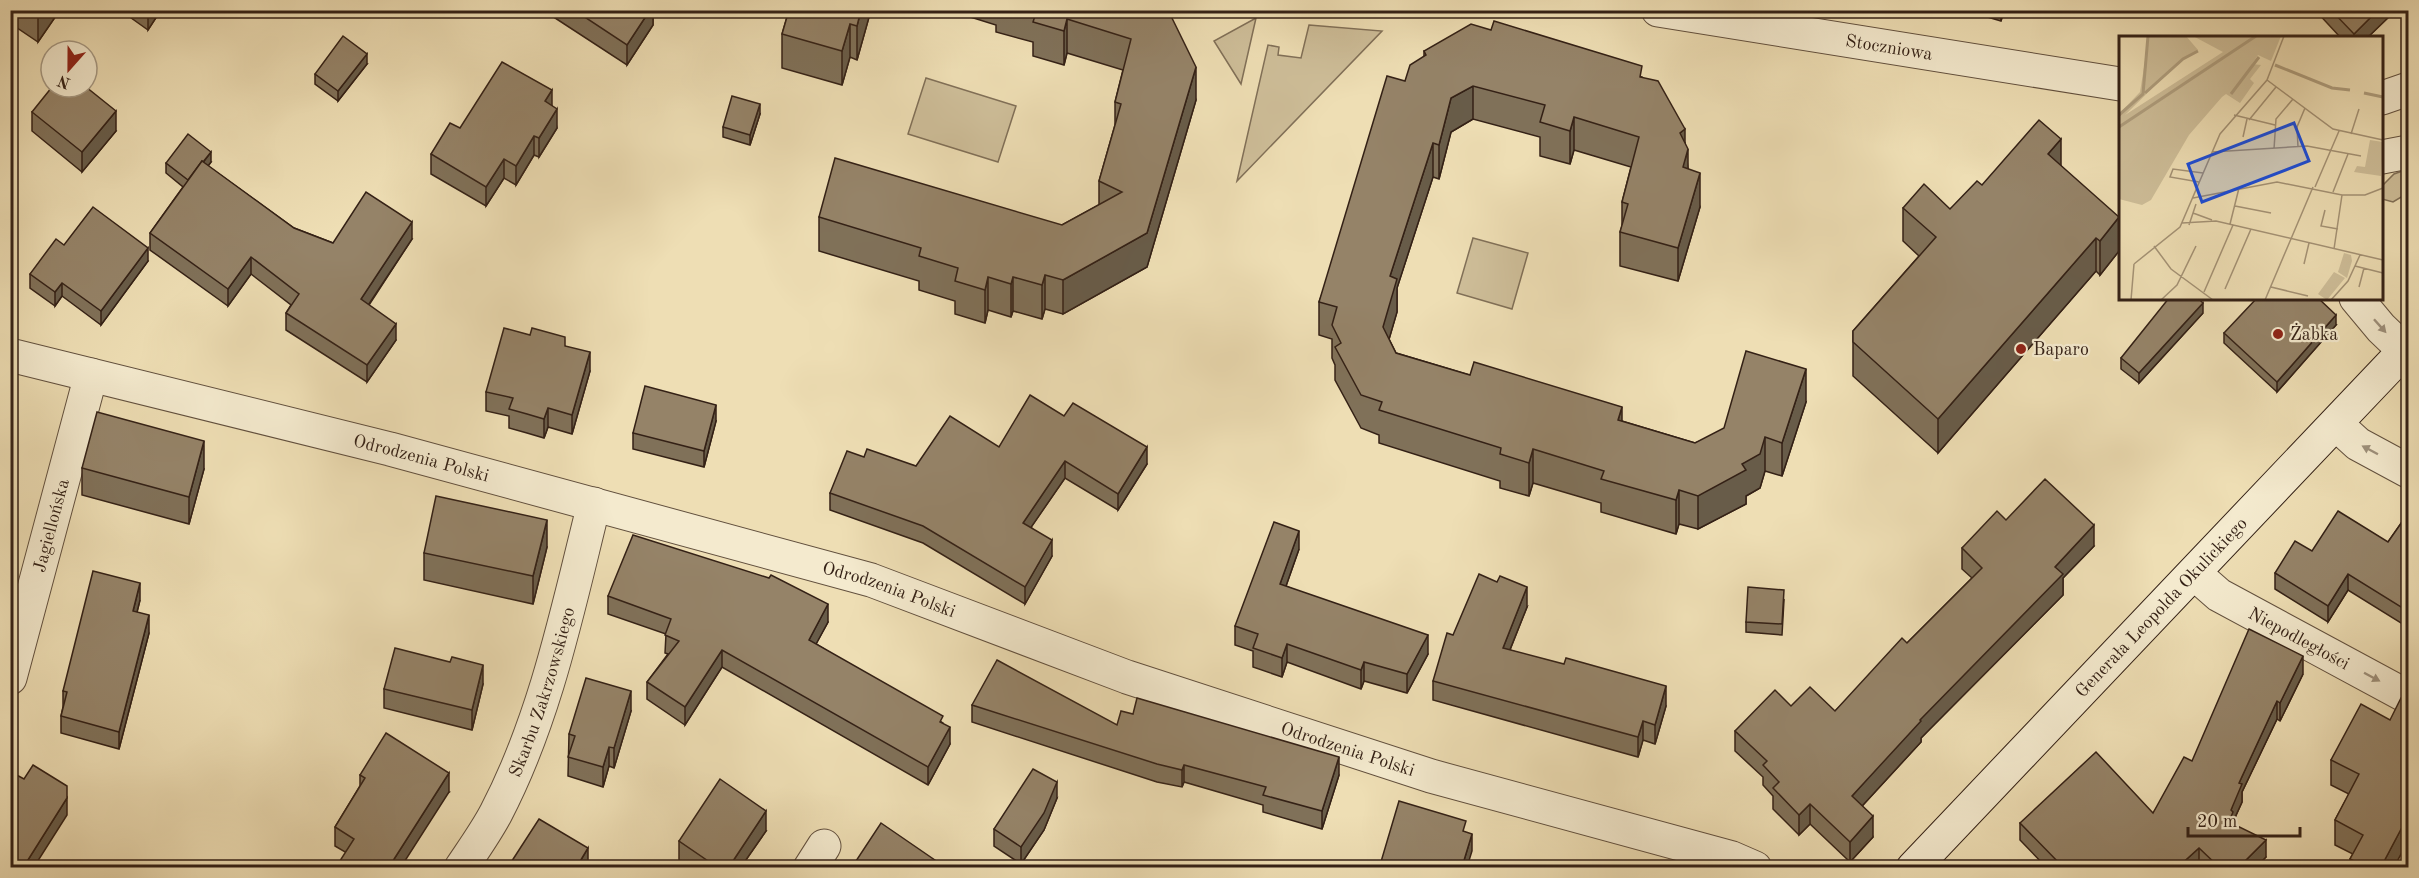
<svg xmlns="http://www.w3.org/2000/svg" width="2419" height="878" viewBox="0 0 2419 878" font-family="'Old Standard TT',serif">
	<style>
		.green { fill: #cebe99; stroke: #817058; stroke-width: 1.5 }
		.lines { fill: none; stroke-linecap: round; stroke-linejoin: round }
		.street-casing { stroke: #62503e; stroke-width: 35 }
		.secondary-casing { stroke: #342116; stroke-width: 35 }
		.street { stroke: #f4eace; stroke-width: 33 }
		.secondary { stroke: #f4eace; stroke-width: 33 }
		.wall { fill: #807159; stroke: #342116; stroke-width: 1.5 }
		.shaded-wall { fill: #685c49; stroke: #342116; stroke-width: 1.5 }
		.building { fill: #958368; stroke: #342116; stroke-width: 1.5 }
		.oneway { fill: #9e907b }
		.poi-dot { fill: #8f2418; stroke: #f4eace; stroke-width: 2 }
		.labels { text-anchor: middle; stroke-width: 4.5; stroke-linejoin: round; paint-order: stroke }
		.street-label { font-size: 18px; fill: #342116; stroke: #f4eace }
		.poi-label { font-size: 18px; fill: #342116; stroke: #f4eace; text-anchor: start }
		.inset-river { fill: none; stroke: #af9e7e; stroke-width: 3 }
		.inset-road { fill: none; stroke: #a49275; stroke-width: 1.5 }
		.view { fill: #1d4ed8; fill-opacity: 0.15; stroke: #1d4ed8; stroke-width: 3 }
		.inset-edge { fill: none; stroke: #342116; stroke-width: 3 }
	</style>
	<rect width="100%" height="100%" fill="#eedeb4"/>
	<filter id="stains"><feTurbulence type="fractalNoise" baseFrequency=".00333" numOctaves="4"/><feColorMatrix values="0 0 0 0 .2 0 0 0 0 .09 0 0 0 0 .02 0 0 0 .5 -.17"/></filter>
	<radialGradient id="worn" r=".72"><stop offset=".6" stop-color="#630" stop-opacity="0"/><stop offset="1" stop-color="#630" stop-opacity=".3"/></radialGradient>
	<!-- green -->
	<g class="green">
		<polygon points="1256,18 1241,84 1214,41"/>
		<polygon points="1309,25 1382,31 1237,181 1268,45 1279,47 1278,55 1301,58"/>
		<polygon points="926,78 1016,106 998,162 908,134"/>
		<polygon points="2408,169 2408,193 2393,202 2382,199 2382,186 2394,174"/>
		<polygon points="1473,238 1528,253 1512,309 1457,293"/>
	</g>
	<g class="lines">
		<defs>
			<g id="street">
				<path id="s1" d="M 1658,10 L 2120,84"/>
				<polyline points="2382,98 2408,89"/>
				<polyline points="2382,157 2408,152"/>
				<polyline points="2356,298 2381,328 2405,351"/>
				<path id="s2" d="M 10,355 L 390,449 L 871,580 L 1127,677 L 1431,776 L 1732,858 L 1755,868"/>
				<polyline points="2336,424 2358,444 2408,471"/>
				<path id="s3" d="M 2195,574 L 2219,595 L 2408,697"/>
				<path id="s4" d="M 10,678 L 91,375"/>
				<path id="s5" d="M 461,868 C 473,850 486,832 496,813 C 546,717 568,608 594,504"/>
				<polyline points="810,868 824,846"/>
			</g>
			<g id="secondary">
				<path id="s6" d="M 1913,868 L 2408,347"/>
			</g>
		</defs>
		<!-- street casing -->
		<use href="#street" class="street-casing"/>
		<!-- secondary casing -->
		<use href="#secondary" class="secondary-casing"/>
		<!-- street -->
		<use href="#street" class="street"/>
		<!-- secondary -->
		<use href="#secondary" class="secondary"/>
	</g>
	<!-- wall -->
	<g class="wall">
		<polygon points="10,10 60,10 38,42 10,23"/>
		<polygon points="120,10 161,10 148,30"/>
		<polygon points="552,10 653,10 653,25 627,65 552,16"/>
		<polygon points="789,10 871,10 857,60 850,57 842,85 782,68 782,34"/>
		<polygon points="925,10 940,10 938,15"/>
		<polygon points="948,10 1168,10 1196,100 1147,267 1063,314 1045,309 1042,319 1013,311 1011,317 988,310 985,323 955,314 955,301 919,290 919,281 819,251 819,217 1062,225 1099,205 1099,181 1115,125 1115,102 1123,70 1067,53 1064,65 1033,56 1033,42 996,32 996,25"/>
		<polygon points="1964,10 2004,10 2001,21"/>
		<polygon points="2315,10 2396,10 2367,38 2341,38"/>
		<polygon points="1424,51 1642,77 1685,143 1688,169 1700,207 1678,281 1620,266 1620,232 1622,226 1622,202 1631,167 1574,150 1570,164 1540,156 1540,137 1473,119 1451,132 1439,179 1433,177 1397,288 1397,312 1389,339 1396,353 1695,443 1806,402 1782,476 1765,471 1760,488 1746,496 1746,504 1698,529 1679,524 1676,534 1601,512 1601,503 1533,483 1529,496 1500,488 1500,481 1379,443 1379,435 1361,428 1335,380 1335,365 1332,358 1332,339 1319,335 1319,302 1405,81 1424,57"/>
		<polygon points="367,64 338,101 315,84 315,74"/>
		<polygon points="552,106 557,128 539,157 534,155 516,185 504,178 486,206 431,174 431,154 460,128"/>
		<polygon points="32,112 116,131 82,172 32,131"/>
		<polygon points="760,114 750,145 723,137 723,127"/>
		<polygon points="211,162 208,166 294,228 333,243 412,239 369,305 396,340 367,382 286,330 286,313 291,305 251,274 228,306 150,250 150,233 183,187 166,173 166,163"/>
		<polygon points="2061,166 2119,251 2100,275 2096,271 1938,453 1853,376 1853,331 1919,256 1903,241 1903,208 1950,209 1982,185"/>
		<polygon points="64,245 148,261 101,325 62,296 55,306 30,288 30,274"/>
		<polygon points="2203,313 2139,383 2121,369 2121,358"/>
		<polygon points="2336,325 2277,392 2224,343 2224,333"/>
		<polygon points="565,346 590,371 572,434 548,427 544,438 527,433 509,428 509,416 486,411 486,392"/>
		<polygon points="1064,416 1147,464 1118,510 1065,478 1031,527 1052,556 1025,604 923,543 830,510 830,493 864,457 916,466 999,447"/>
		<polygon points="716,421 704,467 633,449 633,433"/>
		<polygon points="82,468 204,469 189,524 82,495"/>
		<polygon points="2409,512 2409,628 2348,590 2328,622 2275,589 2275,573 2312,551 2388,542"/>
		<polygon points="2006,520 2094,546 2063,578 2063,595 1921,738 1921,742 1862,806 1873,837 1850,862 1810,824 1799,835 1773,809 1773,796 1763,785 1763,777 1735,751 1735,731 1791,706 1835,711 1907,643 1972,578 1962,569 1962,548"/>
		<polygon points="547,547 533,604 424,580 424,553"/>
		<polygon points="1299,549 1286,586 1428,654 1407,693 1364,681 1361,689 1287,662 1282,677 1253,667 1253,651 1235,645 1235,626"/>
		<polygon points="608,596 828,622 816,644 943,723 950,744 928,785 722,667 685,725 647,699 647,682 668,654 665,653 666,634 608,614"/>
		<polygon points="140,600 137,612 149,633 119,749 61,733 61,716 63,707 63,691"/>
		<polygon points="1784,600 1782,635 1746,632 1746,622"/>
		<polygon points="1527,607 1510,650 1666,706 1655,744 1643,740 1638,757 1433,700 1433,681"/>
		<polygon points="2303,674 2280,721 2277,719 2242,792 2242,802 2233,822 2233,824 2266,857 2256,867 2201,867 2199,865 2196,867 2046,867 2020,840 2020,823 2153,813 2192,761"/>
		<polygon points="483,684 472,730 384,708 384,689"/>
		<polygon points="2409,702 2409,839 2394,867 2350,867 2350,859 2353,854 2335,845 2335,820 2349,794 2331,785 2331,760 2390,720"/>
		<polygon points="972,705 1117,725 1339,775 1322,829 1263,812 1263,805 1184,782 1182,787 1157,782 972,722"/>
		<polygon points="631,711 614,768 609,766 603,787 568,776 569,734"/>
		<polygon points="360,775 449,792 345,852 335,846 335,827 360,786"/>
		<polygon points="1057,798 1044,830 1021,864 994,846 994,829"/>
		<polygon points="766,831 741,867 690,867 679,860 679,841"/>
	</g>
	<!-- shaded-wall -->
	<g class="shaded-wall">
		<polygon points="38,10 60,10 38,42"/>
		<polygon points="148,10 161,10 148,30"/>
		<polygon points="650,10 653,10 653,25 627,65 627,45"/>
		<polygon points="861,10 871,10 857,60 857,26"/>
		<polygon points="2001,10 2004,10 2001,21"/>
		<polygon points="2378,10 2396,10 2367,38 2354,38 2354,34"/>
		<polygon points="1067,19 1067,53 1064,65 1064,31"/>
		<polygon points="850,24 850,57 842,85 842,51"/>
		<polygon points="367,54 367,64 338,101 338,91"/>
		<polygon points="1196,67 1196,100 1147,267 1063,314 1063,280 1147,233"/>
		<polygon points="1473,86 1473,119 1451,132 1439,179 1439,145 1451,98"/>
		<polygon points="552,90 552,110 545,101"/>
		<polygon points="760,104 760,114 750,145 750,135"/>
		<polygon points="557,109 557,128 539,157 539,138"/>
		<polygon points="116,111 116,131 82,172 82,152"/>
		<polygon points="1574,117 1574,150 1570,164 1570,131"/>
		<polygon points="1685,129 1685,160 1688,149 1688,183 1683,201 1680,133"/>
		<polygon points="534,136 534,155 516,185 516,166"/>
		<polygon points="2061,139 2061,172 2048,154"/>
		<polygon points="1433,143 1433,177 1397,288 1397,312 1383,360 1383,327 1390,276"/>
		<polygon points="211,152 211,162 189,191 189,181"/>
		<polygon points="504,159 504,178 486,206 486,187"/>
		<polygon points="1700,173 1700,207 1678,281 1678,248"/>
		<polygon points="2119,217 2119,251 2100,275 2100,241"/>
		<polygon points="412,222 412,239 361,316 361,299"/>
		<polygon points="2096,238 2096,271 1938,453 1938,419"/>
		<polygon points="148,248 148,261 101,325 101,311"/>
		<polygon points="251,257 251,274 228,306 228,289"/>
		<polygon points="1045,275 1045,309 1042,319 1042,285"/>
		<polygon points="988,277 988,310 985,323 985,290"/>
		<polygon points="1013,277 1013,311 1011,317 1011,284"/>
		<polygon points="62,283 62,296 55,306 55,292"/>
		<polygon points="2203,303 2203,313 2139,383 2139,373"/>
		<polygon points="2336,315 2336,325 2277,392 2277,382"/>
		<polygon points="396,324 396,340 367,382 367,365"/>
		<polygon points="590,352 590,371 572,434 572,415"/>
		<polygon points="1806,369 1806,402 1782,476 1782,443"/>
		<polygon points="716,405 716,421 704,467 704,451"/>
		<polygon points="1622,407 1622,440 1618,420"/>
		<polygon points="548,408 548,427 544,438 544,419"/>
		<polygon points="1765,437 1765,471 1760,488 1746,496 1746,504 1698,529 1698,496 1742,464"/>
		<polygon points="204,441 204,469 189,524 189,497"/>
		<polygon points="1147,447 1147,464 1118,510 1118,494"/>
		<polygon points="1533,449 1533,483 1529,496 1529,463"/>
		<polygon points="1065,461 1065,478 1023,539 1023,523"/>
		<polygon points="1679,490 1679,524 1676,534 1676,500"/>
		<polygon points="547,520 547,547 533,604 533,576"/>
		<polygon points="2094,525 2094,546 2063,578 2063,595 1921,738 1921,742 1852,817 1852,796 2055,567"/>
		<polygon points="1299,531 1299,549 1280,603 1280,584"/>
		<polygon points="1052,540 1052,556 1025,604 1025,587"/>
		<polygon points="2348,574 2348,590 2328,622 2328,606"/>
		<polygon points="140,583 140,600 133,628 133,611"/>
		<polygon points="1527,587 1527,607 1503,667 1503,648"/>
		<polygon points="828,604 828,622 809,657 809,640"/>
		<polygon points="149,615 149,633 119,749 119,732"/>
		<polygon points="1428,635 1428,654 1407,693 1407,674"/>
		<polygon points="1287,644 1287,662 1282,677 1282,658"/>
		<polygon points="722,650 722,667 685,725 685,707"/>
		<polygon points="2303,656 2303,674 2280,721 2280,703"/>
		<polygon points="1364,662 1364,681 1361,689 1361,670"/>
		<polygon points="483,665 483,684 472,730 472,710"/>
		<polygon points="1666,686 1666,706 1655,744 1655,725"/>
		<polygon points="631,691 631,711 614,768 614,748"/>
		<polygon points="2277,701 2277,719 2242,792 2242,802 2233,822 2233,829 2229,822 2231,810 2239,783"/>
		<polygon points="1643,721 1643,740 1638,757 1638,737"/>
		<polygon points="950,727 950,744 928,785 928,767"/>
		<polygon points="609,747 609,766 603,787 603,767"/>
		<polygon points="1339,757 1339,775 1322,829 1322,811"/>
		<polygon points="1184,765 1184,782 1182,787 1182,770"/>
		<polygon points="449,773 449,792 401,867 389,867"/>
		<polygon points="1057,782 1057,798 1044,830 1021,864 1021,847"/>
		<polygon points="67,798 67,815 34,867 26,863"/>
		<polygon points="1810,804 1810,824 1799,835 1799,815"/>
		<polygon points="766,811 766,831 741,867 729,867"/>
		<polygon points="2409,814 2409,839 2394,867 2381,867"/>
		<polygon points="1873,816 1873,837 1850,862 1850,842"/>
		<polygon points="1472,834 1472,851 1467,867 1462,867"/>
		<polygon points="2266,840 2266,857 2256,867 2239,867"/>
		<polygon points="588,848 588,867 579,867 579,863"/>
		<polygon points="2199,848 2199,865 2196,867 2178,867"/>
	</g>
	<!-- building -->
	<g class="building">
		<polygon points="574,10 650,10 627,45"/>
		<polygon points="789,10 861,10 857,26 850,24 842,51 782,34"/>
		<polygon points="1037,10 1168,10 1196,67 1147,233 1063,280 1045,275 1042,285 1013,277 1011,284 988,277 985,290 955,281 958,268 919,256 921,248 819,217 835,158 1062,225 1122,192 1099,181 1121,104 1115,102 1131,39 1067,19 1064,31 1033,22"/>
		<polygon points="2331,10 2378,10 2354,34"/>
		<polygon points="1494,21 1642,66 1640,77 1658,81 1685,129 1680,133 1688,149 1683,167 1700,173 1678,248 1620,232 1628,204 1622,202 1639,137 1574,117 1570,131 1540,122 1545,105 1473,86 1451,98 1439,145 1433,143 1390,276 1397,279 1383,327 1396,353 1470,375 1474,362 1622,407 1618,420 1695,443 1724,428 1746,351 1806,369 1782,443 1765,437 1760,454 1742,464 1746,470 1698,496 1679,490 1676,500 1601,479 1604,471 1533,449 1529,463 1500,454 1501,448 1379,410 1382,402 1361,395 1335,347 1341,343 1332,325 1337,307 1319,302 1387,76 1405,81 1410,65 1426,55 1424,51 1471,24 1491,30"/>
		<polygon points="343,36 367,54 338,91 315,74"/>
		<polygon points="502,62 552,90 545,101 557,109 539,138 534,136 516,166 504,159 486,187 431,154 450,123 460,128"/>
		<polygon points="52,87 86,87 116,111 82,152 32,112"/>
		<polygon points="732,96 760,104 750,135 723,127"/>
		<polygon points="2039,120 2061,139 2048,154 2119,217 2100,241 2096,238 1938,419 1853,342 1853,331 1936,237 1903,208 1924,184 1950,209 1977,181 1982,185"/>
		<polygon points="188,134 211,152 203,162 202,161 188,180 166,163"/>
		<polygon points="202,161 294,228 333,243 366,192 412,222 361,299 396,324 367,365 286,313 299,294 251,257 228,289 150,233"/>
		<polygon points="93,207 148,248 101,311 62,283 55,292 30,274 56,239 64,245"/>
		<polygon points="2169,298 2198,298 2203,303 2139,373 2121,358"/>
		<polygon points="2257,298 2318,298 2336,315 2277,382 2224,333"/>
		<polygon points="504,328 530,335 532,328 565,337 565,346 590,352 572,415 548,408 544,419 527,414 509,409 513,398 486,392"/>
		<polygon points="645,386 716,405 704,451 633,433"/>
		<polygon points="1030,395 1064,416 1073,403 1147,447 1118,494 1065,461 1023,523 1052,540 1025,587 923,526 830,493 847,451 864,457 867,449 916,466 950,416 999,447"/>
		<polygon points="97,412 204,441 189,497 82,468"/>
		<polygon points="2045,479 2094,525 2055,567 2063,574 1920,720 1921,721 1852,796 1873,816 1850,842 1810,804 1799,815 1773,788 1779,782 1763,765 1767,761 1735,731 1775,690 1791,706 1810,687 1835,711 1902,638 1907,643 1982,568 1962,548 1997,511 2006,520"/>
		<polygon points="436,496 547,520 533,576 424,553"/>
		<polygon points="2338,511 2388,542 2409,512 2409,612 2348,574 2328,606 2275,573 2295,541 2312,551"/>
		<polygon points="1274,522 1299,531 1280,584 1428,635 1407,674 1364,662 1361,670 1287,644 1282,658 1253,648 1258,634 1235,626"/>
		<polygon points="633,535 769,578 771,575 828,604 809,640 943,716 940,722 950,727 928,767 722,650 685,707 647,682 679,641 665,635 671,619 608,596"/>
		<polygon points="93,571 140,583 133,611 149,615 119,732 61,716 67,692 63,691"/>
		<polygon points="1479,574 1497,582 1500,576 1527,587 1503,648 1564,664 1566,658 1666,686 1655,725 1643,721 1638,737 1433,681 1447,633 1453,635"/>
		<polygon points="1748,587 1784,590 1782,624 1746,622"/>
		<polygon points="2249,629 2303,656 2280,703 2277,701 2239,783 2242,784 2231,810 2233,812 2229,822 2266,840 2239,867 2219,867 2199,848 2178,867 2063,867 2020,823 2096,752 2153,813 2184,757 2192,761"/>
		<polygon points="395,648 450,662 452,657 483,665 472,710 384,689"/>
		<polygon points="997,660 1117,725 1121,711 1133,714 1137,698 1339,757 1322,811 1263,795 1266,787 1184,765 1182,770 1157,764 972,705"/>
		<polygon points="586,678 631,691 614,748 609,747 603,767 568,757 575,736 569,734"/>
		<polygon points="2401,698 2409,702 2409,814 2381,867 2366,867 2350,859 2363,835 2335,820 2359,774 2331,760 2361,704 2390,720"/>
		<polygon points="386,733 449,773 389,867 336,867 354,839 335,827 365,778 360,775"/>
		<polygon points="33,765 67,786 67,798 26,863 33,867 10,867 10,777 13,773 24,779"/>
		<polygon points="1033,769 1057,782 1044,813 1021,847 994,829"/>
		<polygon points="720,779 766,811 729,867 717,867 679,841"/>
		<polygon points="1399,801 1466,821 1463,831 1472,834 1462,867 1382,867 1382,866 1380,865"/>
		<polygon points="539,819 588,848 579,863 586,867 508,867"/>
		<polygon points="881,823 945,867 852,867"/>
		<polygon points="1044,863 1050,867 1041,867"/>
	</g>
	<!-- one-way arrows -->
	<defs><path id="oneway-solid" d="M-6-.8H1V-3.2L6.5 0L1 3.2V.8H-6Z" transform="scale(1.5)"/></defs>
	<g class="oneway">
		<use href="#oneway-solid" transform="translate(2380 326) rotate(48)"/>
		<use href="#oneway-solid" transform="translate(2370 450) rotate(-152)"/>
		<use href="#oneway-solid" transform="translate(2372 677) rotate(28)"/>
	</g>
	<!-- markers -->
	<g class="poi-dot">
		<circle cx="2278" cy="334" r="6"/>
		<circle cx="2021" cy="349" r="6"/>
	</g>
	<g class="labels">
		<!-- street labels -->
		<g class="street-label">
			<text dy="6" stroke="none"><textPath href="#s1" startOffset="234">Stoczniowa</textPath></text>
			<text dy="6" stroke="none"><textPath href="#s2" startOffset="424">Odrodzenia Polski</textPath></text>
			<text dy="6" stroke="none"><textPath href="#s4" startOffset="158">Jagiellońska</textPath></text>
			<text dy="6" stroke="none"><textPath href="#s2" startOffset="910">Odrodzenia Polski</textPath></text>
			<text dy="6" stroke="none"><textPath href="#s6" startOffset="360">Generała Leopolda Okulickiego</textPath></text>
			<text dy="6" stroke="none"><textPath href="#s3" startOffset="123">Niepodległości</textPath></text>
			<text dy="6" stroke="none"><textPath href="#s5" startOffset="195">Skarbu Zakrzowskiego</textPath></text>
			<text dy="6" stroke="none"><textPath href="#s2" startOffset="1396">Odrodzenia Polski</textPath></text>
		</g>
		<!-- poi labels -->
		<g class="poi-label">
			<text x="2290" y="340">Żabka</text>
			<text x="2033" y="355">Baparo</text>
		</g>
	</g>
	<!-- overview -->
	<g transform="translate(2119 36)">
		<rect width="264" height="264" fill="#eedeb4"/>
		<path d="M 30,0 L 67,0 L 79,14 L 62,24 L 6,79 L 104,16 L 74,0 L 162,0 L 152,25 L 139,19 L 133,28 L 142,29 L 131,43 L 135,47 L 121,67 L 107,58 L 103,61 L 70,99 L 32,164 L 23,169 L 0,163 L 0,78 L 21,56 ZM 251,104 L 264,106 L 262,140 L 235,136 L 238,130 L 246,131 ZM 225,217 L 232,219 L 233,225 L 228,242 L 219,236 ZM 215,236 L 226,242 L 208,264 L 199,258 Z" fill="#cebe99"/>
		<path class="inset-river" d="M 156,29 L 213,52 L 231,54M 26,57 L 64,23 L 79,15M 245,57 L 264,61M 112,58 L 140,21M 0,79 L 24,58 L 29,0M 0,91 L 137,0"/>
		<path class="inset-road" d="M 148,44 L 214,93 L 264,104M 115,79 L 156,89M 130,84 L 157,51M 232,98 L 240,73M 124,101 L 128,83M 179,111 L 178,91 L 186,72M 155,113 L 157,83 L 174,63M 93,116 L 188,110 L 242,120M 80,146 L 51,141 L 54,133 L 84,137M 196,151 L 220,95M 214,156 L 229,118M 74,162 L 158,146 L 223,159 L 246,159 L 264,152M 116,170 L 152,177M 206,174 L 202,190 L 219,193M 74,177 L 93,184M 63,187 L 97,185 L 264,224M 111,188 L 120,152M 70,189 L 77,168M 35,210 L 52,233 L 94,264M 215,213 L 223,159M 15,228 L 61,191 L 101,98 L 148,44 L 165,0M 185,228 L 190,207M 236,230 L 264,237M 152,251 L 189,260M 240,251 L 245,232M 106,253 L 132,193M 85,256 L 114,189M 12,264 L 15,228M 42,264 L 58,249 L 77,210M 146,264 L 194,151M 212,264 L 229,245 L 241,219"/>
		<path class="view" d="M 175,87 L 190,125 L 83,166 L 69,128 Z"/>
		<rect width="264" height="264" class="inset-edge"/>
	</g>
	<!-- margin -->
	<rect width="2419" height="878" fill="none" stroke="#eedeb4" stroke-width="36"/>
	<rect x="12" y="12" width="2395" height="854" fill="none" stroke="#342116" stroke-width="3"/>
	<rect x="18" y="18" width="2383" height="842" fill="none" stroke="#342116" stroke-width="1.5"/>
	<!-- north arrow -->
	<g transform="translate(69 69) rotate(201)"><circle r="28" fill="#f4eace" stroke="#a79a84" stroke-width="1.5"/>
	<path d="M0-4.5L10 22L0 15L-10 22Z" fill="#8f2418"/>
	<text y="-9" font-size="16" font-weight="bold" text-anchor="middle" fill="#342116">N</text>
	</g>
	<!-- scale -->
	<path d="M2188 827v9h112v-9" fill="none" stroke="#342116" stroke-width="3"/>
	<text x="2197" y="827" font-size="18" fill="#342116" stroke="#f4eace" stroke-width="4.5" paint-order="stroke">20 m</text>
	<rect width="100%" height="100%" filter="url(#stains)"/>
	<rect width="100%" height="100%" fill="url(#worn)"/>
</svg>
